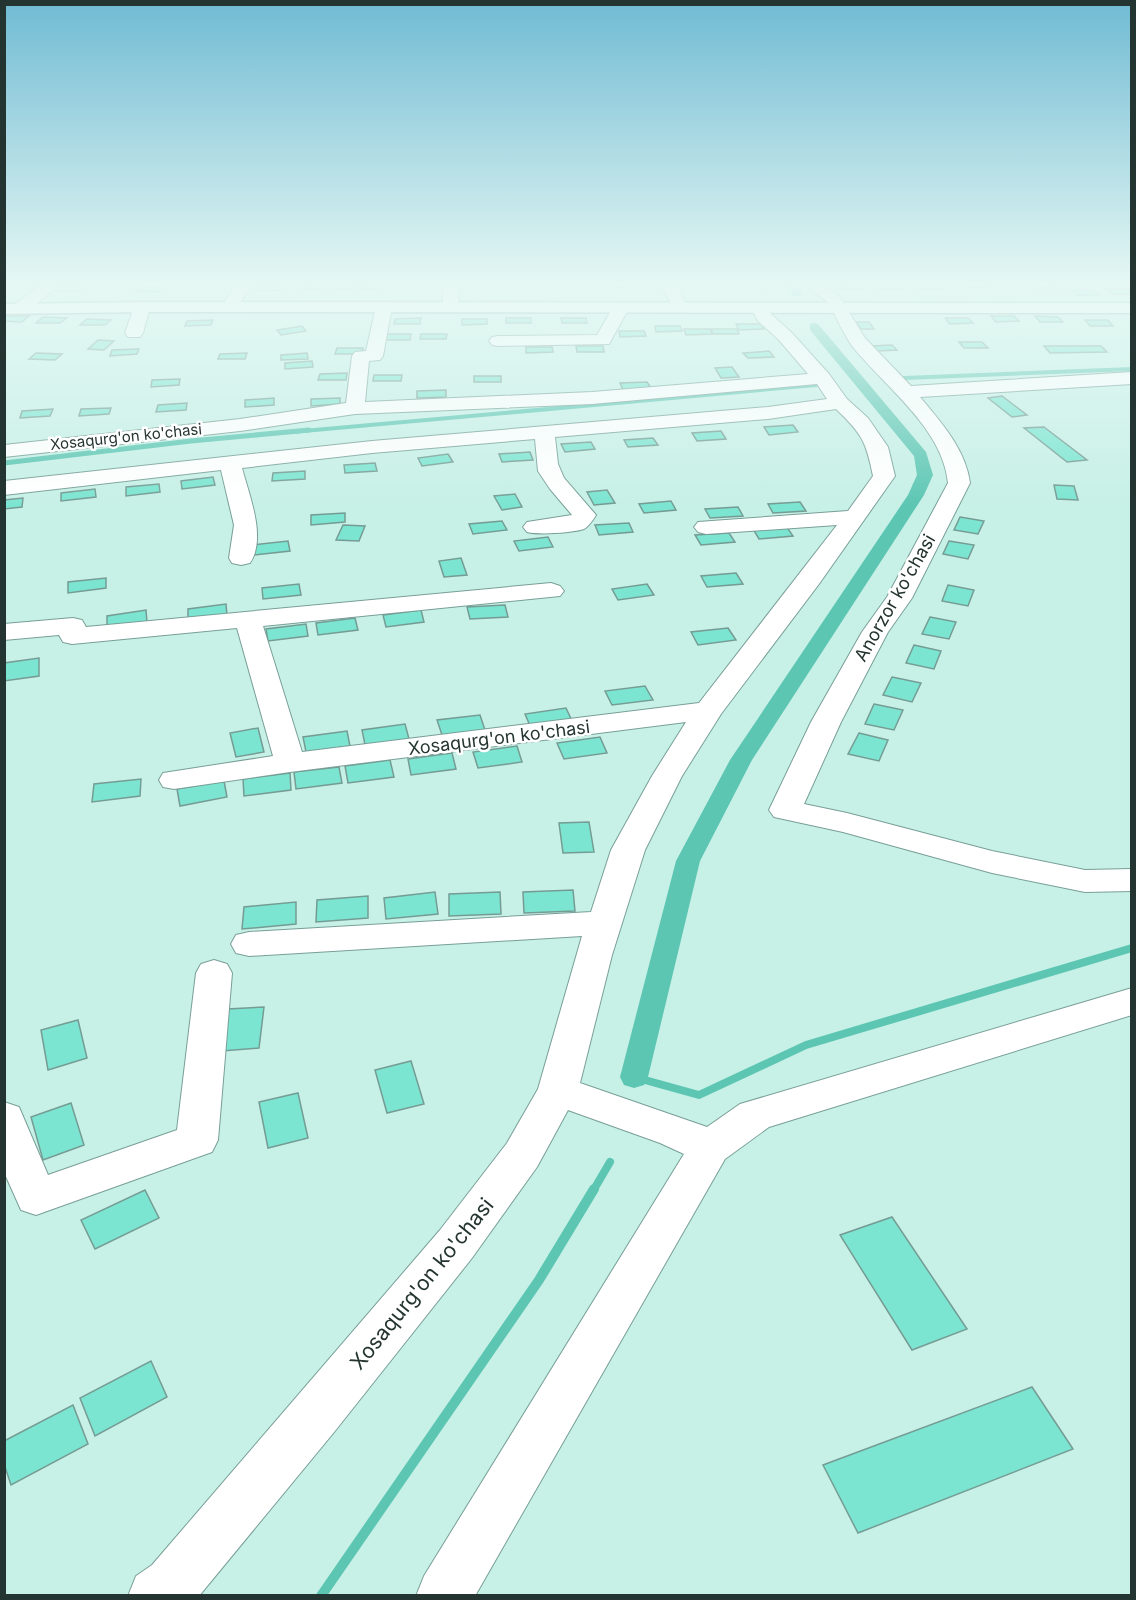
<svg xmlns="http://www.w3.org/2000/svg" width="1136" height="1600" viewBox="0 0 1136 1600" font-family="Inter,sans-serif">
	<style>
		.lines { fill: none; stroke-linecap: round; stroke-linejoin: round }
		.stream-far3 { stroke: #5dc6b3; stroke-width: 4 }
		.stream-far2 { stroke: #5dc6b3; stroke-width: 5 }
		.stream-far1 { stroke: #5dc6b3; stroke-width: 8 }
		.stream { stroke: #5dc6b3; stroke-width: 10 }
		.canal { fill: #5dc6b3; fill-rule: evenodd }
		.building { fill: #7ce5d1; stroke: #759c94; stroke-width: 1.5 }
		.minor-casing { stroke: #789f97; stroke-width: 2 }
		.highway-casing { stroke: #789f97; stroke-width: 3 }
		.minor { fill: #fff; fill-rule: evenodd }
		.highway { fill: #fff; fill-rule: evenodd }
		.labels { text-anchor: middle; stroke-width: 5; stroke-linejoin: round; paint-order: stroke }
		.far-street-label { font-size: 15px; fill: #243430; stroke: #fff }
		.street-label { font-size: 18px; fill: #243430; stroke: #fff }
		.near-street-label { font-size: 21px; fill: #243430; stroke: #fff }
	</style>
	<rect width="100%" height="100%" fill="#c7f0e7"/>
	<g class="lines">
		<!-- stream-far3 -->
		<g class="stream-far3">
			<polyline points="904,378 1132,369"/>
			<polyline points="292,432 816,385"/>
		</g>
		<!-- stream-far2 -->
		<polyline class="stream-far2" points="4,463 191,441 309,430"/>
		<!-- stream-far1 -->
		<g class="stream-far1">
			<polyline points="634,1077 699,1095 806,1045 1132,948"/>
			<polyline points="593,1191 610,1162"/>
		</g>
		<!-- stream -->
		<polyline class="stream" points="321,1596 539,1280 594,1189"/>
		<!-- canal -->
		<g class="canal">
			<polygon points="782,282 793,282 802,294 800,296 792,296"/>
			<polygon points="814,323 818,324 926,452 933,475 924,495 752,760 700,861 648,1077 644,1085 634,1088 624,1085 620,1077 676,861 730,760 908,495 917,475 914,456 810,330 810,324"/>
		</g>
	</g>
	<!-- building -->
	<g class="building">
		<polygon points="4,282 48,282 45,285 4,285"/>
		<polygon points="388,282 412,282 413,285 389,286"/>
		<polygon points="610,282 633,282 635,286 612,287"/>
		<polygon points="963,282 984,282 989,287 968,287"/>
		<polygon points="355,283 355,288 332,289 332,284"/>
		<polygon points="1031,283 1052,283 1057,288 1036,288"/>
		<polygon points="324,284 324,288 300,289 301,285"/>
		<polygon points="381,284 381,289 358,289 358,285"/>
		<polygon points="859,284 862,289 841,289 837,285"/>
		<polygon points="876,284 897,284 901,289 880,289"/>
		<polygon points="916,284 937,284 942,289 920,289"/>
		<polygon points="281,285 281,290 257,291 258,286"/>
		<polygon points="59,286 83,286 79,291 55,291"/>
		<polygon points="140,287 163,287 159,292 136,291"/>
		<polygon points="1107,289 1129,289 1132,294 1112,294"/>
		<polygon points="1072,290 1094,290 1099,295 1077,295"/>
		<polygon points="4,316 29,316 22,322 4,321"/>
		<polygon points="991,316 1014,316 1019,321 996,322"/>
		<polygon points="1035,316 1058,317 1063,322 1040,322"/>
		<polygon points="43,317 67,318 60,323 36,323"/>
		<polygon points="421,318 420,324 394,324 395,319"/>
		<rect x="506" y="318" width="25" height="5"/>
		<polygon points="561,318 586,318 587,323 562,323"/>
		<polygon points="945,318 968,318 973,323 950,324"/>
		<polygon points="87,319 111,320 105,325 80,325"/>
		<polygon points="462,319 487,319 487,324 462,325"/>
		<polygon points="213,320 211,325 185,326 187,321"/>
		<polygon points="1085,320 1108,320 1113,326 1090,326"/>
		<polygon points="856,322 869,322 874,329 861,329"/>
		<polygon points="736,324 761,324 764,329 739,330"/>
		<polygon points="302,326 306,331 281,335 277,330"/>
		<polygon points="655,326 680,326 682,331 656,332"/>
		<polygon points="684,329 710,329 712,334 686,335"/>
		<polygon points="711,329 737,329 739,334 713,334"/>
		<polygon points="619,331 644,331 646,336 620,337"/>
		<polygon points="386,334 411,334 410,340 385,340"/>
		<polygon points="421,334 447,334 446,339 420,339"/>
		<polygon points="98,340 114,341 104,350 88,349"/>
		<polygon points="959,342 982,342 988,348 964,348"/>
		<polygon points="892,345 897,350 877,351 872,346"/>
		<polygon points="576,346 603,346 604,352 577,352"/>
		<polygon points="1044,346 1101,346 1107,352 1050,353"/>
		<polygon points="526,347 552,347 553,352 526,353"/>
		<polygon points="337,348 363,348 362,354 335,354"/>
		<polygon points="139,349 137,354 110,356 112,350"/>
		<polygon points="769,351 774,357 748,358 743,353"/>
		<polygon points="36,353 62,354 55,360 29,359"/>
		<polygon points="247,353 245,359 218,359 220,354"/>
		<polygon points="307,353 308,359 281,360 281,355"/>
		<polygon points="312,361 313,367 285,369 285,363"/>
		<polygon points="732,367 739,377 721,378 715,368"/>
		<polygon points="347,373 346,380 318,380 320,374"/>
		<polygon points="374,375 402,375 401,381 373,381"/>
		<rect x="474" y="376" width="27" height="6"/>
		<polygon points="180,379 179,385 151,387 152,380"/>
		<polygon points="647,382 651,388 623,390 620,383"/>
		<polygon points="446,390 446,397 417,398 417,391"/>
		<polygon points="1002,396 1027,415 1012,417 988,398"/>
		<polygon points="274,398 274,405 245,407 245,400"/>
		<polygon points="340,398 340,404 311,406 311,399"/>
		<polygon points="187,403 186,410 156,412 158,405"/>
		<polygon points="111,408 109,414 79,416 81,409"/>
		<polygon points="53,409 50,416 20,418 22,411"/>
		<polygon points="793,425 798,432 769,435 764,427"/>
		<polygon points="1044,427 1087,460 1067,462 1024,428"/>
		<polygon points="721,431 726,439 697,441 692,433"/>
		<polygon points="653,438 658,445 628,447 624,440"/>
		<polygon points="591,442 595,449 565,452 561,444"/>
		<polygon points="530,452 533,460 502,462 499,454"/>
		<polygon points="448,454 453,462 422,466 418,458"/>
		<polygon points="375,463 377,471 345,473 344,465"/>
		<polygon points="305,471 305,479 272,481 273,473"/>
		<polygon points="213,477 215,485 182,489 181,481"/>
		<polygon points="159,484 160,492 126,496 126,487"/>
		<polygon points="1054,485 1074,486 1078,500 1057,499"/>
		<polygon points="95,489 96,497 61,501 61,493"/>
		<polygon points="607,490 615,503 594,505 587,492"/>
		<polygon points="515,494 522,507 502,510 494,496"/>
		<polygon points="23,498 22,507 4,509 4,500"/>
		<polygon points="671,501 676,510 644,513 639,504"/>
		<polygon points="800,502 806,511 773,513 768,504"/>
		<polygon points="738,507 743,516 710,518 705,509"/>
		<polygon points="345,513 345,522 311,525 311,515"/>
		<polygon points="960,517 984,521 978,534 954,530"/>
		<polygon points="502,521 507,530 473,534 469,524"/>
		<polygon points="629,523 633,532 599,535 595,525"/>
		<polygon points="343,525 365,526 359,541 336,540"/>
		<polygon points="786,526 793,536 759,539 753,529"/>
		<polygon points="729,533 735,542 701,545 695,535"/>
		<polygon points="548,537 553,547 519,551 514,541"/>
		<polygon points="288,541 290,551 254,555 252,545"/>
		<polygon points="949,541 974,545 968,559 943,554"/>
		<polygon points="461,558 467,575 444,577 439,561"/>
		<polygon points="736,573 743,584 707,587 701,576"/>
		<polygon points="106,578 106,588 68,593 68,582"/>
		<polygon points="299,584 301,595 263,599 262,588"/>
		<polygon points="647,584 654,595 618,600 612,589"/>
		<polygon points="948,585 974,590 968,606 942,601"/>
		<polygon points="226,604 227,616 188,620 188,609"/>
		<polygon points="505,605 508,617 470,619 467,607"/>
		<polygon points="146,610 147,622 107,627 107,616"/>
		<polygon points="421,610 424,622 386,627 383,615"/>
		<polygon points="930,617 956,622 949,639 922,634"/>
		<polygon points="355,618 358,630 318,635 316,623"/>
		<polygon points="306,624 308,636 268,641 266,629"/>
		<polygon points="728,628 736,640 698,645 691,632"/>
		<polygon points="914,645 941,651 934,669 906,663"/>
		<polygon points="39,658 39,676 4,681 4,663"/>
		<polygon points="892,677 921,683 912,702 883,695"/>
		<polygon points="645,686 653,700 612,705 605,691"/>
		<polygon points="874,704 903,710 894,730 865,724"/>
		<polygon points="566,708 573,723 531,728 525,714"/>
		<polygon points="480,715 485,730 442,735 437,720"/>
		<polygon points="405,724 409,739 365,745 362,730"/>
		<polygon points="258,728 264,752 236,757 230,733"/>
		<polygon points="347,731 350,746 306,752 303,737"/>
		<polygon points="859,733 888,740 879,761 848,754"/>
		<polygon points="600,737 607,753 564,759 557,743"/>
		<polygon points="517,746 522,762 478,768 473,752"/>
		<polygon points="452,753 456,769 411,775 408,759"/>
		<polygon points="390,760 394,777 348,783 345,766"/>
		<polygon points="339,767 342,783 296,789 294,772"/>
		<polygon points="290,773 291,790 244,796 243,779"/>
		<polygon points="141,779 140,796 92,802 94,784"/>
		<polygon points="224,781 227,797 180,806 177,789"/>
		<polygon points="589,822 594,852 563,853 559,823"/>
		<polygon points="573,890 575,911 524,913 523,892"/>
		<polygon points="435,892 438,914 386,919 384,898"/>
		<polygon points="500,892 501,914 449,916 449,894"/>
		<polygon points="368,896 368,918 316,922 317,900"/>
		<polygon points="296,902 296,924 242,929 244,907"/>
		<polygon points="264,1007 259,1048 222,1051 227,1009"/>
		<polygon points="78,1020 87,1058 48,1070 41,1030"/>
		<polygon points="411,1061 424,1104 387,1113 375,1070"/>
		<polygon points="298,1093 308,1138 268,1148 259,1102"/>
		<polygon points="71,1103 84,1145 43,1160 31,1117"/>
		<polygon points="145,1190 159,1218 95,1249 81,1220"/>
		<polygon points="892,1217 967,1329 912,1350 840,1235"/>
		<polygon points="151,1361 167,1397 95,1436 80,1398"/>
		<polygon points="1032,1387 1073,1449 858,1533 823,1465"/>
		<polygon points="73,1405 88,1444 11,1485 4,1464 4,1441"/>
	</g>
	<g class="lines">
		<defs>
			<g id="minor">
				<polygon points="45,282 63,282 27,312 15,312 13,308 15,304"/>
				<polygon points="237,282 253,282 238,306 226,306 224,303"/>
				<polygon points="444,282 460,282 458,307 456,311 450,312 442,307"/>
				<polygon points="660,282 676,282 686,304 684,307 672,307"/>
				<path d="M 804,282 L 820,282 L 839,296 L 865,338 L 911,386 L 1132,372 L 1132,384 L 920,397 C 941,422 966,450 970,483 L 912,598 L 888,632 L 841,722 L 804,804 L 847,813 L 992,851 L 1085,870 L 1132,869 L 1132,891 L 1085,892 L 992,873 L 843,832 L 774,817 L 769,810 L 811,722 L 862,632 L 887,597 L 948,483 C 943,428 884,386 852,346 C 843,333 837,319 831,307 C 827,298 811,293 804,282 Z"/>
				<polygon points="142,302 150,307 143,333 140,337 128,337 125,333 134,307"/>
				<path d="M 384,302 L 392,307 L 383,356 L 380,360 L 369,361 L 365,402 L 592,392 L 808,374 L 779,340 L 758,321 L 751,308 L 759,303 L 765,304 L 771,314 L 791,332 L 829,374 L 847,399 L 868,418 L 888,447 L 895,476 L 819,584 L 721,714 L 682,776 L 645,850 L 612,955 L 580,1083 L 707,1127 L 740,1104 L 1132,988 L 1132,1015 L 769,1127 L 725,1159 L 475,1596 L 416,1596 L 424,1576 L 684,1154 L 660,1143 L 568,1110 L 537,1167 L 472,1258 L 335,1431 L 199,1596 L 128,1596 L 136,1576 L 152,1565 L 440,1230 L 507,1143 L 538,1089 L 582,936 L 249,956 L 236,953 L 231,944 L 236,935 L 249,932 L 591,912 L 611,850 L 652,776 L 686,722 L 290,772 L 174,789 L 163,787 L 159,780 L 163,773 L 273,756 L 237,628 L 72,644 L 63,642 L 59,635 L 4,640 L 4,624 L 73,618 L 82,620 L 86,627 L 551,583 L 560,586 L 564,591 L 560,596 L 263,626 L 302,752 L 699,703 L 837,525 L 706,534 L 698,532 L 694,527 L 698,522 L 848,511 L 873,476 C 866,441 862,434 836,409 L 768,419 L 555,437 L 558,464 L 564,478 L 596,515 C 593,520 589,526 584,529 C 571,533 539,535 527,532 L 523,527 L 527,522 L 572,515 L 550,489 L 538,471 L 535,439 L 372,453 L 242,468 C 249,495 267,538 250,563 L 241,565 L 232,563 L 229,558 L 234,525 L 221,470 L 4,495 L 4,481 L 372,441 L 768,407 L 827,399 L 817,384 L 592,404 L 355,414 L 240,431 L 4,457 L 4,445 L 240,419 L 346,403 L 352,356 L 355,352 L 366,351 L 376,307 Z"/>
				<polygon points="621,303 629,308 609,344 498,346 492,345 489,341 492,337 498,336 597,335 615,304"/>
				<polygon points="214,960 227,964 232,973 218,1140 212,1152 36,1215 21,1210 4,1172 4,1102 19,1107 48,1175 177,1130 196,973 201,964"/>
			</g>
			<polygon id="highway" points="142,302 1132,303 1132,313 142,312 4,314 4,304"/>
		</defs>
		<!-- minor casing -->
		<use href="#minor" class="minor-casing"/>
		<!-- highway casing -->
		<use href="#highway" class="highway-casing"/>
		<!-- minor -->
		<use href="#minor" class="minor"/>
		<!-- highway -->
		<use href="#highway" class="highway"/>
	</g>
	<!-- sky -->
	<linearGradient id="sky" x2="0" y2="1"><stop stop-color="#70bbd3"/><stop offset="0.56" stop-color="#e6f8f4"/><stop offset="1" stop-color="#e6f8f4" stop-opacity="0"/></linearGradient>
	<rect width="1136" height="506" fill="url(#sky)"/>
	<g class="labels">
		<!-- far-street labels -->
		<g class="far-street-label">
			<text transform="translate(126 437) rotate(-6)" y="5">Xosaqurg'on ko'chasi</text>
		</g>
		<!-- street labels -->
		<g class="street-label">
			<text transform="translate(895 598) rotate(-60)" y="6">Anorzor ko'chasi</text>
			<text transform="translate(499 738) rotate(-7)" y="6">Xosaqurg'on ko'chasi</text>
		</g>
		<!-- near-street labels -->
		<g class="near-street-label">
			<text transform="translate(422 1284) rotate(-51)" y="7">Xosaqurg'on ko'chasi</text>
		</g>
	</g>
	<!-- border -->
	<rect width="1136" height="1600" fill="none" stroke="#243430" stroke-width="12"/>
</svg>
